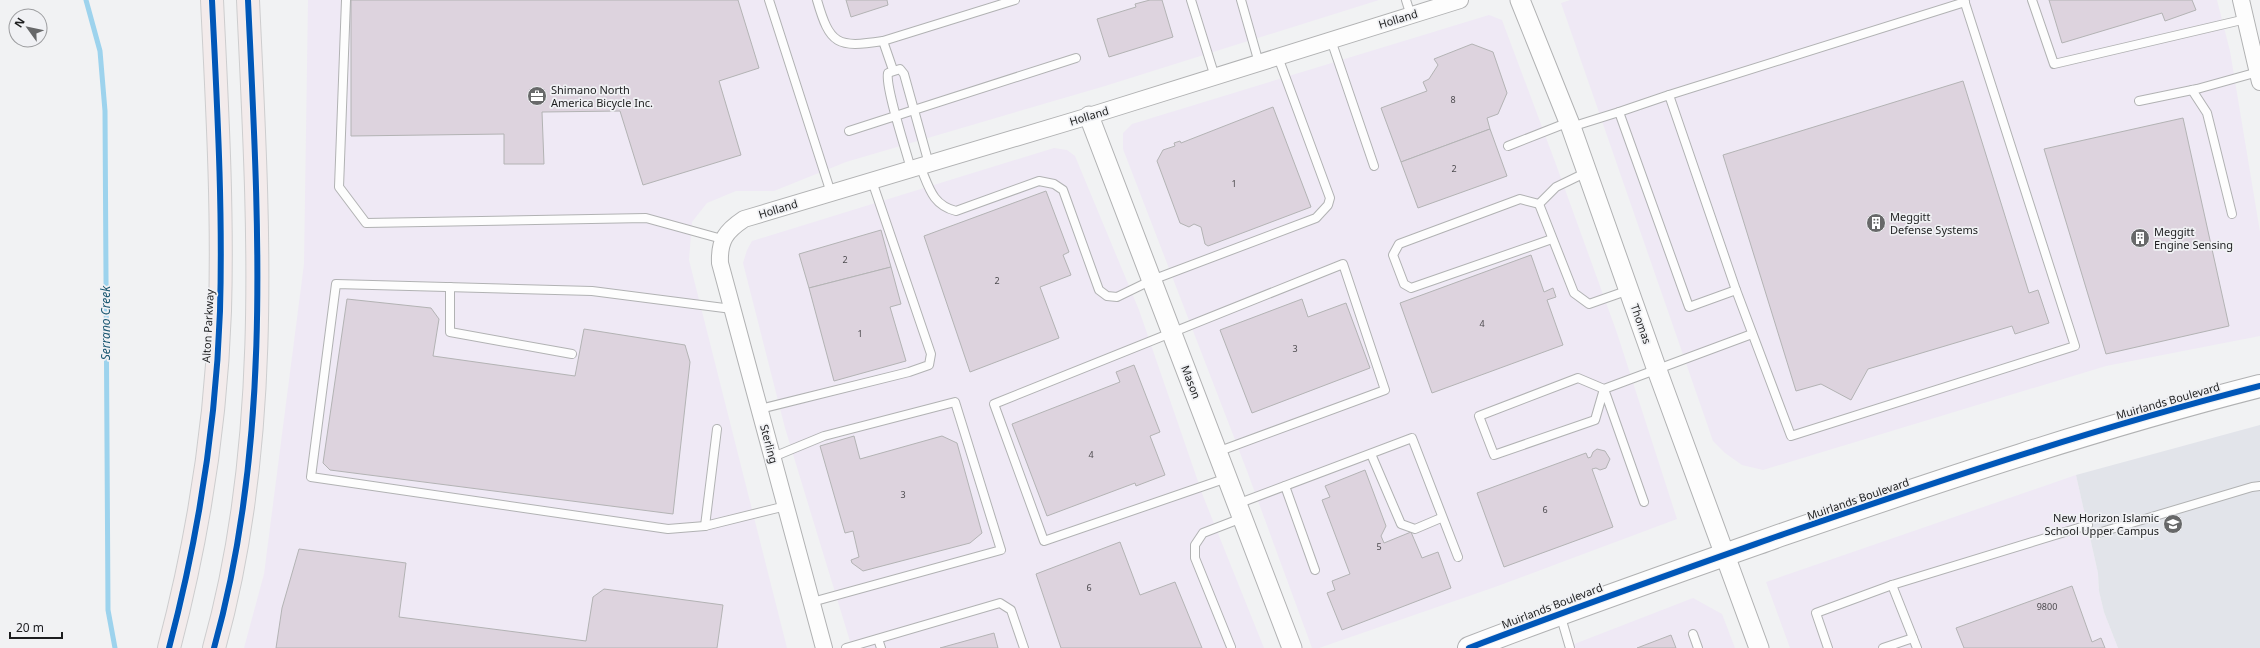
<svg xmlns="http://www.w3.org/2000/svg" width="2260" height="648" viewBox="0 0 2260 648" font-family="'Noto Sans',sans-serif">
	<style>
		.commercial { fill: #efe9f5 }
		.built { fill: #e2e4ea }
		.lines { fill: none; stroke-linecap: round; stroke-linejoin: round }
		.stream { stroke: #9dd3ed; stroke-width: 5 }
		.building { fill: #ddd3de; stroke: #b3b3b4 }
		.service-casing { stroke: #b1b2b3; stroke-width: 10 }
		.minor-casing { stroke: #b1b2b3; stroke-width: 18 }
		.tertiary-casing { stroke: #b1b2b3; stroke-width: 21 }
		.secondary-casing { stroke: #b1b2b3; stroke-width: 24 }
		.primary-casing { stroke: #cdcdce; stroke-width: 24 }
		.service { stroke: #fdfdfd; stroke-width: 8 }
		.minor { stroke: #fdfdfd; stroke-width: 16 }
		.tertiary { stroke: #fdfdfd; stroke-width: 19 }
		.secondary { stroke: #fdfdfd; stroke-width: 22 }
		.primary { stroke: #f3ebeb; stroke-width: 22 }
		.cycleway-casing { stroke: #f0f1f4; stroke-width: 8 }
		.cycleway { stroke: #0057b8; stroke-width: 6 }
		.labels { text-anchor: middle; stroke-width: 3.5; stroke-linejoin: round; paint-order: stroke }
		.number-label { font-size: 9px; fill: #4d4b4f }
		.street-label { font-size: 11px; fill: #1d1e1f; stroke: #f0f1f4 }
		.poi-label { font-size: 11px; fill: #1d1e1f; stroke: #f0f1f4; text-anchor: start }
		.water-label { font-size: 12px; font-style: italic; fill: #1c5872; stroke: #f0f1f4 }
	</style>
	<rect width="100%" height="100%" fill="#f1f2f3"/>
	<!-- commercial -->
	<g class="commercial">
		<polygon points="308,0 1379,0 1105,86 846,162 774,191 736,191 707,203 692,222 689,260 787,648 244,648 264,574 304,264"/>
		<polygon points="1570,0 2217,0 2230,51 2260,232 2260,336 2106,366 1763,470 1742,465 1725,453 1713,441 1561,3"/>
		<polygon points="1489,15 1502,20 1554,159 1617,333 1677,519 1495,587 1319,648 1312,648 1247,471 1123,149 1123,133 1132,124"/>
		<polygon points="1054,148 1067,150 1075,156 1139,310 1203,496 1264,648 852,648 785,428 743,263 747,250 752,241"/>
		<polygon points="2076,475 2098,573 2099,591 2104,612 2118,648 1790,648 1766,582"/>
		<polygon points="1693,598 1722,614 1735,648 1564,648"/>
	</g>
	<!-- built -->
	<polygon class="built" points="2260,425 2260,648 2118,648 2104,612 2099,591 2098,573 2076,475"/>
	<g class="lines">
		<!-- stream -->
		<polyline class="stream" points="86,0 100,51 105,111 108,610 115,648"/>
	</g>
	<!-- building -->
	<g class="building">
		<polygon points="351,0 738,0 759,68 719,81 741,155 643,185 620,111 542,112 544,164 504,164 504,134 351,136"/>
		<polygon points="846,0 887,0 888,5 851,17"/>
		<polygon points="1150,0 1162,0 1173,37 1109,57 1097,19 1136,7 1135,4"/>
		<polygon points="2049,0 2192,0 2196,10 2165,21 2162,13 2062,43"/>
		<polygon points="1472,44 1493,52 1507,93 1498,114 1487,118 1490,129 1401,162 1381,108 1427,91 1423,82 1429,79 1438,65 1434,59"/>
		<polygon points="1963,81 2029,293 2038,290 2049,323 2015,334 2012,326 1868,369 1851,400 1821,384 1796,391 1723,155"/>
		<polygon points="1273,107 1311,207 1208,246 1205,244 1201,227 1194,224 1189,227 1180,223 1157,161 1163,150 1175,146 1174,143 1180,141 1181,143"/>
		<polygon points="2183,118 2229,326 2106,354 2044,149"/>
		<polygon points="1490,129 1507,176 1418,208 1401,162"/>
		<polygon points="1046,191 1069,252 1063,255 1071,275 1040,287 1059,338 970,372 924,236"/>
		<polygon points="881,230 891,267 809,288 799,254"/>
		<polygon points="1531,255 1544,292 1553,288 1556,297 1547,300 1563,345 1432,393 1400,303"/>
		<polygon points="891,267 901,304 890,307 906,361 834,381 809,288"/>
		<polygon points="347,299 431,308 439,319 433,356 575,376 584,329 685,345 690,362 673,514 330,470 323,463"/>
		<polygon points="1302,299 1308,317 1346,303 1370,368 1252,413 1220,330"/>
		<polygon points="1134,365 1160,432 1150,436 1165,475 1136,486 1135,483 1047,516 1012,424 1120,382 1116,372"/>
		<polygon points="854,436 860,459 942,436 957,443 982,533 970,543 863,571 852,563 851,560 859,557 853,531 845,533 820,446"/>
		<polygon points="1597,449 1605,451 1610,459 1606,468 1600,470 1596,468 1592,469 1613,527 1504,567 1477,493 1586,453 1588,458 1591,457 1593,452"/>
		<polygon points="1365,470 1386,526 1381,536 1384,543 1411,532 1422,558 1438,552 1451,588 1342,630 1327,593 1335,590 1332,581 1350,574 1322,500 1330,497 1325,486"/>
		<polygon points="1120,542 1140,595 1175,582 1202,648 1061,648 1036,574"/>
		<polygon points="299,549 406,563 399,617 586,641 593,597 604,589 723,605 717,648 276,648 282,608"/>
		<polygon points="2072,586 2092,642 2101,638 2105,648 1964,648 1956,628"/>
		<polygon points="994,633 998,648 940,648"/>
		<polygon points="1671,635 1676,648 1637,648"/>
	</g>
	<g class="lines">
		<defs>
			<g id="service">
				<polyline points="346,0 339,187 366,223 646,218 722,239"/>
				<polyline points="769,0 831,193"/>
				<path d="M 817,0 C 830,45 837,48 883,41 L 893,70"/>
				<polyline points="1191,0 1215,77"/>
				<polyline points="1241,0 1259,63"/>
				<polyline points="1406,0 1411,16"/>
				<polyline points="2032,0 2054,64 2246,19"/>
				<polyline points="1331,40 1374,166"/>
				<polyline points="883,41 1015,0"/>
				<polyline points="2192,90 2207,113 2232,214"/>
				<polyline points="1669,95 1965,2"/>
				<polyline points="2139,101 2197,89 2258,72"/>
				<polyline points="1619,112 1669,95 1736,290"/>
				<polyline points="1571,127 1619,112 1689,307 1736,290 1791,436 2075,346 1964,0"/>
				<path d="M 849,131 L 914,110 L 904,74 L 900,69 L 888,73 C 885,87 906,150 911,169"/>
				<polyline points="1508,146 1569,122"/>
				<polyline points="929,164 914,110 1076,58"/>
				<path d="M 920,166 C 929,187 932,205 956,211 L 1039,181 L 1054,184 L 1063,190 L 1099,290 L 1107,296 L 1117,297 L 1152,280 L 1316,218 L 1328,205 L 1330,198 L 1278,57"/>
				<polyline points="1587,172 1556,187 1539,204 1574,293 1589,304 1629,290"/>
				<polyline points="1539,204 1520,199 1399,244 1393,255 1404,284 1411,288 1552,239"/>
				<polyline points="450,287 450,332 572,354"/>
				<polyline points="760,409 909,372 929,365 931,354 872,181"/>
				<polyline points="717,429 705,526 786,506"/>
				<polyline points="1217,452 1385,390 1343,264 994,404 1044,541 1227,478"/>
				<polyline points="1371,454 1401,524 1415,529 1441,518"/>
				<polyline points="773,457 824,436 955,402 1001,550 812,602"/>
				<polyline points="1285,486 1315,570"/>
				<polyline points="1644,502 1604,389 1595,420 1494,455 1479,416 1578,378 1604,389 1752,334"/>
				<polyline points="1237,504 1412,438 1458,557"/>
				<polyline points="705,526 668,529 311,477 336,284 592,291 732,309"/>
				<polyline points="2098,533 2252,487 2260,486"/>
				<polyline points="1892,585 1917,648"/>
				<polyline points="1560,614 1570,648"/>
				<polyline points="1693,634 1698,648"/>
				<polyline points="878,639 881,648"/>
				<polyline points="1231,647 1195,558 1195,545 1203,533 1242,518"/>
				<polyline points="846,648 1000,603 1011,610 1024,648"/>
				<polyline points="1828,648 1816,613 1892,585 2088,525"/>
				<polyline points="1883,648 1913,638"/>
			</g>
			<g id="minor">
				<polyline points="2241,0 2260,82"/>
				<path d="M 824,648 L 720,263 C 719,240 726,231 744,219 L 1089,116 L 1460,0"/>
			</g>
			<g id="tertiary">
				<polyline points="1520,0 1571,127 1657,370 1759,648"/>
				<polyline points="1089,116 1292,648"/>
			</g>
			<path id="secondary" d="M 1469,648 C 1573,608 1679,571 1784,534 C 1941,480 2099,427 2260,386"/>
			<g id="primary">
				<path d="M 169,648 C 198,538 216,425 220,311 C 223,208 217,104 212,0"/>
				<path d="M 214,648 C 273,437 258,216 248,0"/>
			</g>
		</defs>
		<!-- service casing -->
		<use href="#service" class="service-casing"/>
		<!-- minor casing -->
		<use href="#minor" class="minor-casing"/>
		<!-- tertiary casing -->
		<use href="#tertiary" class="tertiary-casing"/>
		<!-- secondary casing -->
		<use href="#secondary" class="secondary-casing"/>
		<!-- primary casing -->
		<use href="#primary" class="primary-casing"/>
		<!-- service -->
		<use href="#service" class="service"/>
		<!-- minor -->
		<use href="#minor" class="minor"/>
		<!-- tertiary -->
		<use href="#tertiary" class="tertiary"/>
		<!-- secondary -->
		<use href="#secondary" class="secondary"/>
		<!-- primary -->
		<use href="#primary" class="primary"/>
		<defs>
			<g id="cycleway">
				<path d="M 169,648 C 198,538 216,425 220,311 C 223,208 217,104 212,0"/>
				<path d="M 214,648 C 273,437 258,216 248,0"/>
				<path d="M 1469,648 C 1573,608 1679,571 1784,534 C 1941,480 2099,427 2260,386"/>
			</g>
		</defs>
		<!-- cycleway casing -->
		<use href="#cycleway" class="cycleway-casing"/>
		<!-- cycleway -->
		<use href="#cycleway" class="cycleway"/>
	</g>
	<!-- icons -->
	<defs>
		<symbol id="office-disc" viewBox="-11 -11 22 22"><circle r="9.5" fill="#676869" stroke="#f0f1f4"/><path d="M-6-3h4V-5.5h4V-3h4V5H-6ZM-1-4.5V-3h2v-1.5ZM-6 0V1H6V0Z" fill="#fff"/></symbol>
		<symbol id="building-disc" viewBox="-11 -11 22 22"><circle r="9.5" fill="#676869" stroke="#f0f1f4"/><path d="M-4-6H4V6H1V3H-1V6H-4ZM-2.5-4.3h1.7v1.8h-1.7ZM.8-4.3h1.7v1.8H.8ZM-2.5-1h1.7V.8h-1.7ZM.8-1h1.7V.8H.8Z" fill="#fff"/></symbol>
		<symbol id="school-disc" viewBox="-11 -11 22 22"><circle r="9.5" fill="#676869" stroke="#f0f1f4"/><path d="M0-5L7-2L0 1L-7-2ZM-4 1L0 2.5L4 1V4Q0 6-4 4Z" fill="#fff"/></symbol>
	</defs>
	<g fill-rule="evenodd">
		<use href="#office-disc" x="526" y="85" width="22" height="22"/>
		<use href="#building-disc" x="1865" y="212" width="22" height="22"/>
		<use href="#building-disc" x="2129" y="227" width="22" height="22"/>
		<use href="#school-disc" x="2162" y="513" width="22" height="22"/>
	</g>
	<g class="labels">
		<!-- number labels -->
		<g class="number-label">
			<text x="1453" y="103">8</text>
			<text x="1454" y="172">2</text>
			<text x="1234" y="187">1</text>
			<text x="845" y="263">2</text>
			<text x="997" y="284">2</text>
			<text x="1482" y="327">4</text>
			<text x="860" y="337">1</text>
			<text x="1295" y="352">3</text>
			<text x="1091" y="458">4</text>
			<text x="903" y="498">3</text>
			<text x="1545" y="513">6</text>
			<text x="1379" y="550">5</text>
			<text x="1089" y="591">6</text>
			<text x="2047" y="610">9800</text>
		</g>
		<!-- street labels -->
		<g class="street-label">
			<text transform="translate(1398 19) rotate(-17)" y="4">Holland</text>
			<text transform="translate(1089 116) rotate(-17)" y="4">Holland</text>
			<text transform="translate(778 209) rotate(-17)" y="4">Holland</text>
			<text transform="translate(1641 324) rotate(71)" y="4">Thomas</text>
			<text transform="translate(208 326) rotate(-87)" y="4">Alton Parkway</text>
			<text transform="translate(1191 382) rotate(69)" y="4">Mason</text>
			<text transform="translate(2168 401) rotate(-16)" y="4">Muirlands Boulevard</text>
			<text transform="translate(769 444) rotate(75)" y="4">Sterling</text>
			<text transform="translate(1858 499) rotate(-19)" y="4">Muirlands Boulevard</text>
			<text transform="translate(1552 606) rotate(-21)" y="4">Muirlands Boulevard</text>
		</g>
		<!-- poi labels -->
		<g class="poi-label">
			<text x="551" y="94">Shimano North<tspan x="551" dy="13">America Bicycle Inc.</tspan></text>
			<text x="1890" y="221">Meggitt<tspan x="1890" dy="13">Defense Systems</tspan></text>
			<text x="2154" y="236">Meggitt<tspan x="2154" dy="13">Engine Sensing</tspan></text>
			<text x="2159" y="522" text-anchor="end">New Horizon Islamic<tspan x="2159" dy="13">School Upper Campus</tspan></text>
		</g>
		<!-- water labels -->
		<g class="water-label">
			<text transform="translate(106 323) rotate(-90)" y="4">Serrano Creek</text>
		</g>
	</g>
	<!-- north arrow -->
	<g transform="translate(28 28) rotate(303)"><circle r="19" fill="#f0f1f4" stroke="#9c9d9f"/>
	<path d="M0-3L7 15L0 10L-7 15Z" fill="#676869"/>
	<text y="-6" font-size="11" font-weight="bold" text-anchor="middle" fill="#1d1e1f">N</text>
	</g>
	<!-- scale -->
	<path d="M10 632v6h52v-6" fill="none" stroke="#1d1e1f" stroke-width="2"/>
	<text x="16" y="632" font-size="12" fill="#1d1e1f" stroke="#f0f1f4" stroke-width="3" paint-order="stroke">20 m</text>
</svg>
